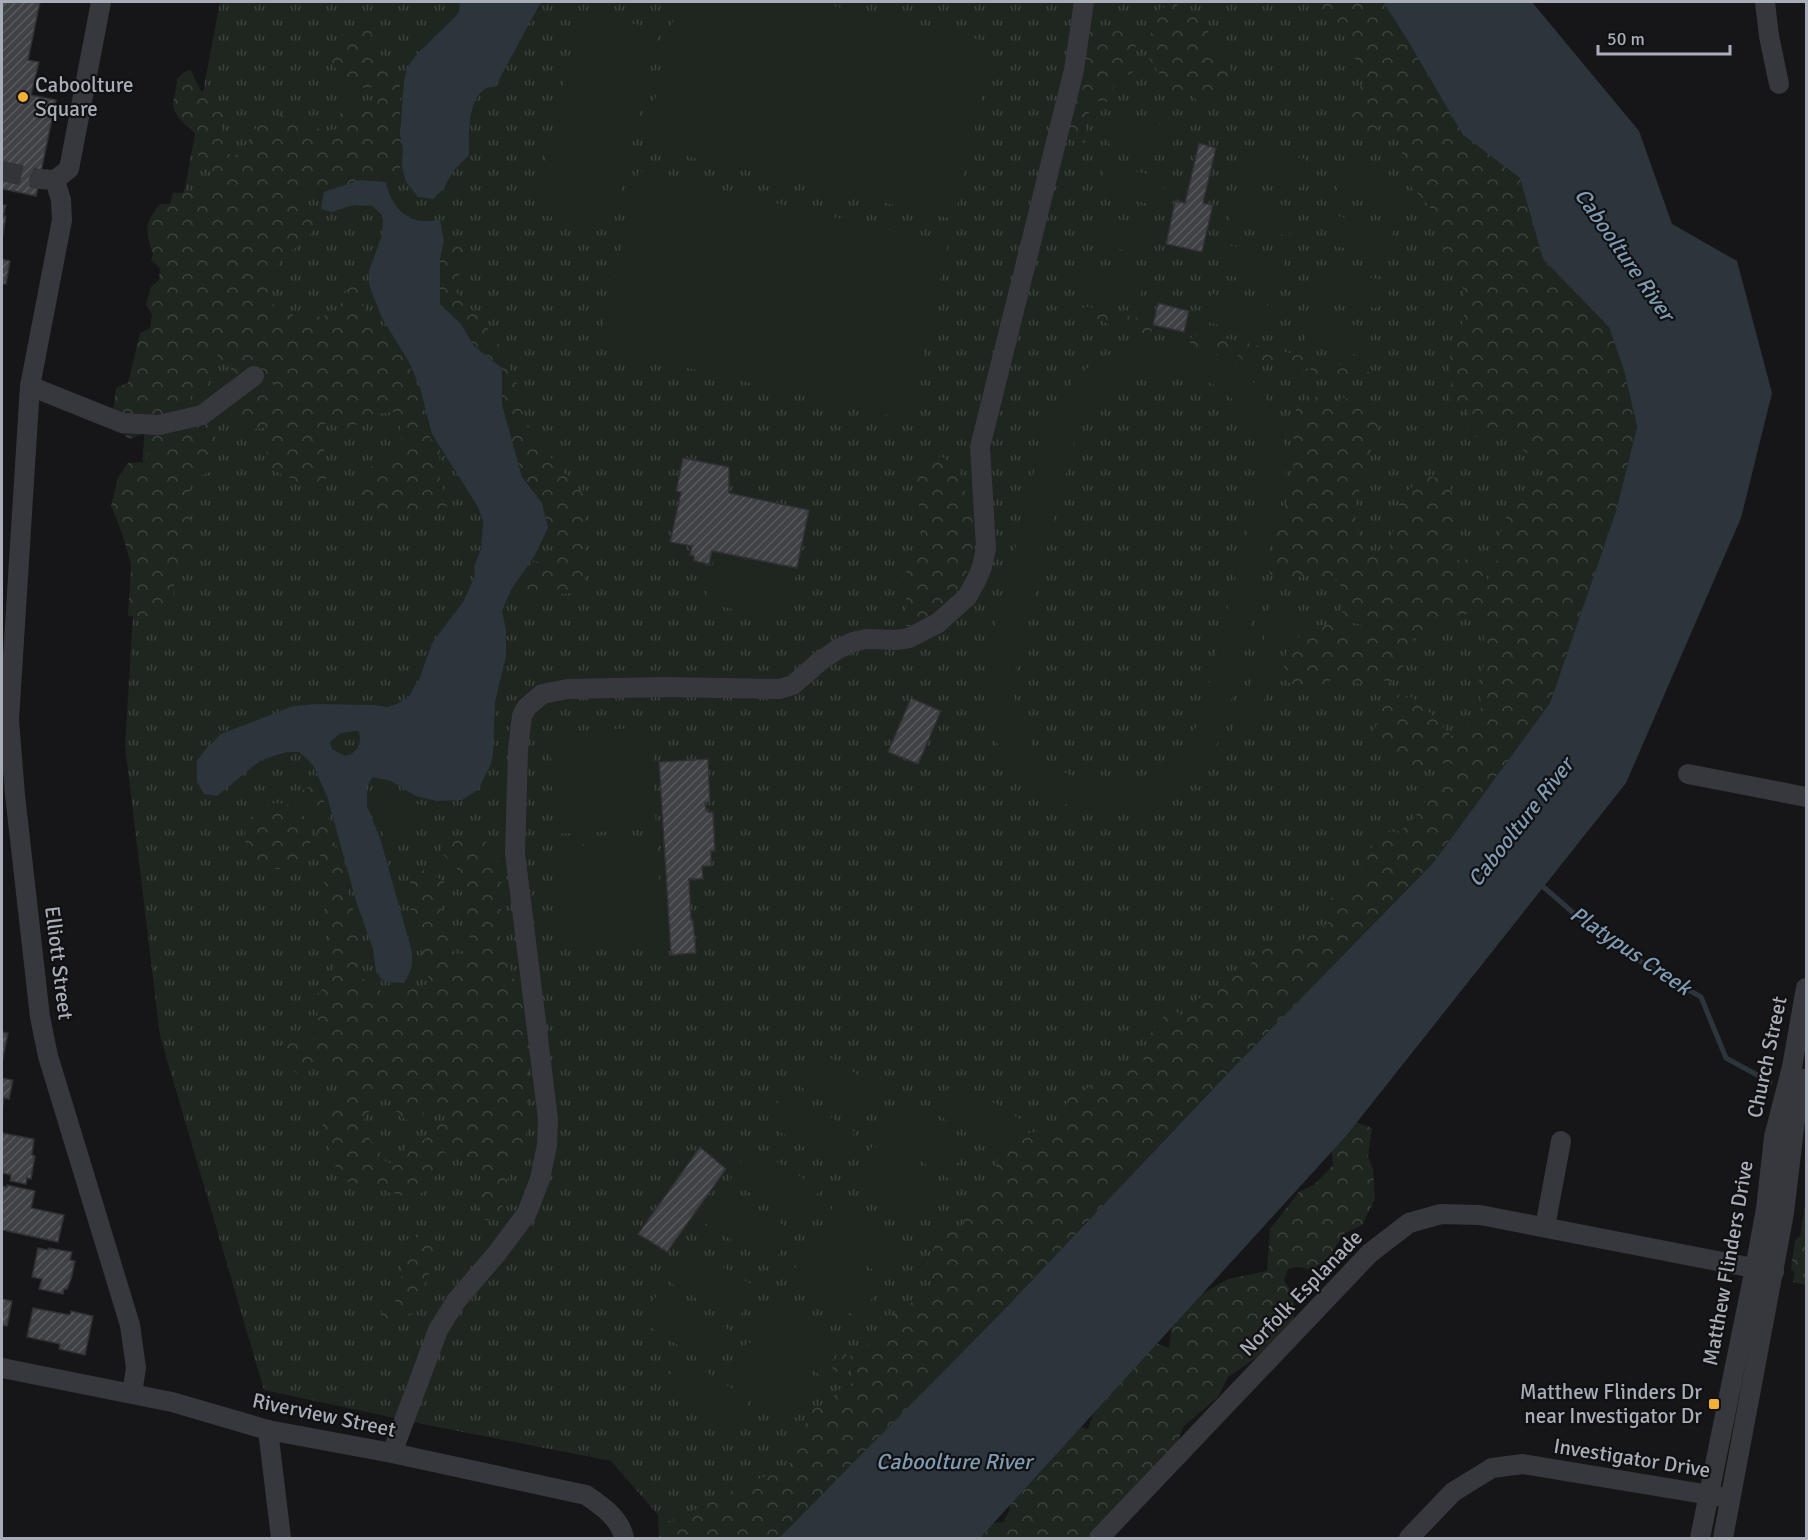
<svg xmlns="http://www.w3.org/2000/svg" width="1808" height="1540" viewBox="0 0 1808 1540" font-family="Signika,sans-serif">
	<style>
		.grass { fill: url(#grass-tufts) }
		.forest { fill: url(#forest-crowns); fill-rule: evenodd }
		.garden { fill: #1e261f; fill-rule: evenodd }
		.water { fill: #2c353c; fill-rule: evenodd }
		.lines { fill: none; stroke-linecap: round; stroke-linejoin: round }
		.stream { stroke: #2c353c; stroke-width: 5 }
		.building { fill: url(#building-hatch); stroke: #303034; stroke-width: 1.5 }
		.minor-tunnel { stroke: #333438; stroke-width: 20; stroke-dasharray: 20 10; stroke-linecap: butt }
		.minor { stroke: #37383d; stroke-width: 20 }
		.poi-dot { fill: #f2b134; stroke: #111113; stroke-width: 2 }
		.labels { text-anchor: middle; stroke-width: 4.5; stroke-linejoin: round; paint-order: stroke }
		.poi-label { font-size: 21px; fill: #a8adb8; stroke: #111113; text-anchor: start }
		.street-label { font-size: 21px; fill: #a8adb8; stroke: #111113 }
		.water-label { font-size: 22px; font-style: italic; fill: #7f9bb3; stroke: #111113 }
	</style>
	<defs>
		<pattern id="grass-tufts" width="24" height="20" patternUnits="userSpaceOnUse" patternTransform="scale(1.5)"><rect width="24" height="20" fill="#1e261f"/><path d="M3 7l-1-3M5 7V3M7 7l1-3M15 17l-1-3M17 17v-4M19 17l1-3" fill="none" stroke="#3c433d"/></pattern>
		<pattern id="forest-crowns" width="20" height="18" patternUnits="userSpaceOnUse" patternTransform="scale(1.5)"><rect width="20" height="18" fill="#1e261f"/><path d="M2 6a3 3 0 1 1 6 0M12 15a3 3 0 1 1 6 0" fill="none" stroke="#3c433d"/></pattern>
		<pattern id="building-hatch" width="6" height="6" patternUnits="userSpaceOnUse" patternTransform="scale(1.5)"><rect width="6" height="6" fill="#404145"/><path d="M-1 1l2-2M0 6l6-6M5 7l2-2" fill="none" stroke="#595a5e"/></pattern>
	</defs>
	<rect width="100%" height="100%" fill="#161618"/>
	<!-- grass -->
	<g class="grass">
		<polygon points="220,2 1383,2 1463,135 1520,178 1609,327 1550,703 999,1315 779,1538 659,1538 658,1515 611,1461 427,1425 264,1390 160,1036 125,746 147,389"/>
		<polygon points="1806,1199 1806,1285 1793,1282"/>
	</g>
	<!-- forest -->
	<g class="forest">
		<polygon points="1175,2 1181,9 1196,12 1206,21 1211,44 1228,60 1234,84 1213,105 1197,101 1193,96 1176,94 1165,82 1147,55 1151,37 1152,13"/>
		<path d="M 1314,2 L 1383,2 L 1408,41 L 1463,135 L 1520,178 L 1543,259 L 1609,327 L 1625,374 L 1637,427 L 1616,511 L 1550,703 L 1433,863 L 1232,1069 L 999,1315 L 779,1538 L 660,1538 L 664,1525 L 736,1489 L 790,1465 L 785,1446 L 801,1434 L 814,1406 L 827,1405 L 839,1389 L 845,1392 L 853,1381 L 852,1372 L 843,1365 L 835,1374 L 832,1367 L 840,1349 L 849,1357 L 879,1337 L 897,1310 L 915,1301 L 930,1303 L 936,1283 L 921,1278 L 942,1229 L 961,1228 L 970,1202 L 992,1188 L 997,1161 L 1019,1135 L 1064,1126 L 1064,1110 L 1071,1091 L 1086,1090 L 1095,1078 L 1115,1082 L 1132,1066 L 1143,1064 L 1147,1040 L 1156,1025 L 1171,1008 L 1181,1015 L 1186,1008 L 1199,998 L 1210,1001 L 1217,995 L 1222,976 L 1249,968 L 1256,952 L 1275,939 L 1294,950 C 1304,938 1313,930 1328,924 L 1326,906 L 1335,893 L 1343,896 L 1364,877 L 1359,861 L 1386,832 L 1400,832 L 1423,808 L 1431,781 L 1441,784 L 1456,770 L 1453,764 L 1434,763 L 1428,770 L 1413,771 L 1395,756 L 1374,731 L 1382,708 L 1395,694 L 1412,697 L 1436,718 L 1451,736 L 1478,716 L 1482,705 L 1477,687 L 1486,658 L 1481,612 L 1449,617 L 1436,634 L 1412,639 L 1402,669 L 1391,683 L 1369,675 L 1369,683 L 1337,684 L 1330,679 L 1328,686 C 1308,692 1300,690 1282,678 L 1288,643 L 1297,640 L 1308,626 L 1342,624 L 1353,635 L 1367,639 L 1370,628 L 1344,620 L 1340,601 L 1344,590 L 1336,579 L 1323,582 L 1318,570 L 1307,565 L 1304,575 L 1293,579 L 1271,575 L 1267,568 L 1271,557 L 1280,513 L 1285,508 L 1296,453 L 1301,448 L 1295,444 L 1291,425 L 1297,407 L 1305,399 L 1321,396 L 1330,405 L 1343,397 L 1381,416 L 1354,508 L 1360,543 L 1385,566 L 1401,498 L 1422,476 L 1449,479 L 1458,525 L 1447,551 L 1446,566 L 1459,560 L 1480,561 L 1489,583 L 1496,566 L 1502,526 L 1513,505 L 1532,490 L 1547,467 C 1537,460 1521,452 1517,441 C 1514,435 1513,428 1510,422 L 1497,437 L 1488,433 L 1475,437 L 1467,431 L 1469,406 L 1456,405 L 1449,398 L 1452,389 L 1449,377 L 1450,356 L 1459,339 L 1465,309 L 1464,290 L 1444,263 L 1442,228 L 1433,211 L 1409,184 L 1410,172 L 1416,165 L 1408,163 L 1400,149 L 1407,137 L 1405,129 L 1393,136 L 1387,123 L 1383,120 L 1375,132 L 1351,128 L 1345,115 L 1350,102 L 1362,84 L 1363,68 L 1353,56 L 1349,35 L 1341,26 L 1330,24 Z"/>
		<path d="M 352,27 L 370,28 L 382,70 L 396,75 L 400,86 L 400,136 L 403,148 L 400,166 L 401,176 L 384,179 L 363,178 L 348,192 L 302,192 L 295,198 L 311,214 L 317,226 L 303,243 L 287,253 L 271,274 L 267,299 L 275,306 L 288,310 L 298,321 L 337,313 L 346,291 L 348,275 L 353,267 L 360,273 L 363,304 L 372,329 L 384,337 L 391,334 L 404,348 L 426,416 L 430,438 L 440,447 L 439,473 L 447,506 L 440,513 L 426,506 L 401,515 L 371,509 L 360,493 L 359,476 L 370,467 L 393,463 L 404,449 L 400,430 L 401,413 C 382,410 363,416 351,430 L 326,423 L 321,431 L 328,477 L 312,489 L 269,468 C 264,451 266,444 278,430 L 271,427 L 255,429 L 237,419 L 233,406 L 249,395 L 274,392 L 274,382 C 241,383 237,376 215,353 L 198,361 L 212,373 L 207,387 L 189,392 L 193,407 L 208,415 L 216,431 L 211,472 L 193,478 L 187,503 L 194,531 L 191,564 L 174,582 L 173,607 L 164,616 L 128,616 L 131,564 L 122,533 L 111,506 L 118,478 L 128,463 L 147,462 L 147,432 L 130,439 L 116,430 L 113,412 L 116,388 L 128,383 L 140,333 L 150,328 L 152,315 L 146,304 L 151,287 L 159,280 L 160,268 L 151,260 L 153,254 C 145,230 144,224 160,204 L 170,204 L 173,193 L 194,192 L 202,200 L 210,196 L 220,178 L 206,169 L 202,157 L 193,154 L 196,134 C 188,127 172,115 173,103 C 174,95 177,88 177,79 L 183,73 L 189,70 L 192,72 C 194,80 205,96 209,105 L 218,100 L 226,110 L 221,126 L 227,154 L 239,155 L 258,125 L 284,114 L 324,131 L 338,129 L 340,113 L 355,104 L 373,106 L 375,98 L 374,87 L 352,89 L 343,87 L 342,75 L 331,63 L 333,51 L 341,42 L 343,32 Z"/>
		<path d="M 1091,29 L 1127,32 L 1136,42 L 1135,62 L 1136,69 L 1131,74 L 1117,79 L 1107,102 L 1098,101 C 1085,110 1085,128 1085,143 L 1074,141 L 1064,127 L 1080,87 L 1087,78 C 1078,58 1074,46 1091,29 Z"/>
		<polygon points="461,240 465,261 453,288 496,338 521,393 524,417 536,441 585,496 584,589 572,593 521,599 518,590 533,562 563,556 564,540 548,528 542,503 522,477 502,405 502,368 474,346 461,324 440,304 440,259 444,241"/>
		<polygon points="1085,306 1150,321 1153,327 1151,333 1143,338 1132,335 1129,328 1117,324 1111,326 1099,319 1088,321 1081,311"/>
		<path d="M 1200,332 L 1377,374 L 1373,381 L 1352,378 L 1346,375 L 1340,378 C 1327,372 1320,380 1309,368 L 1298,372 L 1290,367 L 1287,369 L 1278,364 L 1264,362 L 1260,359 L 1256,363 L 1247,364 L 1234,352 L 1225,351 L 1219,355 L 1207,350 L 1192,346 L 1190,343 L 1191,338 Z"/>
		<polygon points="941,456 959,468 975,531 970,565 953,600 931,617 912,626 906,626 903,614 907,608 906,596 901,591 901,579 907,571 909,559 921,556 926,545 922,534 915,465"/>
		<path d="M 319,781 L 334,841 L 357,923 L 362,978 L 390,997 L 430,983 L 409,903 L 411,864 L 444,881 L 441,912 L 455,954 L 472,952 L 459,871 L 441,852 L 446,836 L 487,842 L 502,869 L 500,938 L 529,1025 L 529,1091 L 525,1146 L 509,1172 L 500,1219 L 483,1220 L 476,1194 L 480,1182 L 480,1162 L 469,1161 L 443,1152 L 434,1179 L 416,1199 L 388,1192 L 376,1183 L 364,1186 L 342,1181 C 337,1169 321,1133 323,1122 C 328,1106 338,1094 349,1082 L 337,1060 L 330,1063 L 324,1057 L 318,1067 L 296,1073 L 285,1061 L 286,1039 L 320,1040 L 327,1028 L 318,1020 L 316,995 L 329,984 L 334,967 L 332,946 L 324,922 L 325,888 L 316,823 L 302,791 ZM 379,1095 L 396,1096 L 395,1110 L 406,1120 L 423,1115 L 430,1102 L 444,1113 L 446,1123 L 434,1125 L 426,1139 L 408,1141 L 399,1163 L 387,1163 L 364,1131 L 363,1121 Z"/>
		<circle cx="278" cy="836" r="33"/>
		<polygon points="1347,1119 1372,1128 1368,1156 1373,1169 1375,1199 1362,1225 1343,1234 1331,1255 1312,1270 1297,1267 1288,1269 1284,1280 1293,1296 1294,1322 1275,1345 1228,1377 1218,1397 1184,1426 1174,1450 1092,1538 975,1538 988,1523 1003,1522 1009,1512 1012,1492 1066,1421 1088,1429 1096,1406 1151,1341 1169,1348 1172,1322 1188,1302 1228,1279 1267,1271 1270,1229 1299,1192 1315,1184 1333,1165 1330,1128"/>
		<polygon points="1806,1229 1806,1278 1791,1270 1795,1241"/>
		<path d="M 434,1233 L 438,1252 L 424,1286 L 421,1309 L 408,1316 L 401,1311 L 398,1316 L 390,1322 L 384,1320 L 381,1312 L 387,1307 L 394,1305 C 399,1292 394,1286 403,1275 L 399,1261 L 403,1253 L 404,1241 L 418,1234 Z"/>
	</g>
	<!-- garden -->
	<g class="garden">
		<polygon points="678,2 816,2 994,43 954,219 644,146"/>
		<polygon points="581,11 659,30 611,231 533,212"/>
		<polygon points="1115,115 1176,129 1170,157 1109,144"/>
		<polygon points="1245,145 1306,159 1300,187 1239,174"/>
		<polygon points="1105,165 1166,178 1160,206 1098,193"/>
		<polygon points="1343,166 1404,180 1398,208 1337,195"/>
		<polygon points="639,171 948,244 909,420 599,347"/>
		<polygon points="1234,194 1295,208 1289,236 1228,223"/>
		<polygon points="1094,214 1155,227 1149,256 1088,242"/>
		<polygon points="1332,215 1394,229 1387,257 1326,244"/>
		<polygon points="1223,244 1285,258 1279,286 1217,273"/>
		<polygon points="1083,263 1145,277 1138,305 1077,292"/>
		<polygon points="1321,266 1382,280 1376,308 1315,295"/>
		<polygon points="1212,294 1274,307 1268,335 1206,322"/>
		<polygon points="1310,315 1372,329 1366,357 1304,343"/>
		<path d="M 1164,342 C 1176,343 1189,344 1200,348 C 1248,363 1283,408 1286,457 C 1287,470 1285,482 1283,494 L 1227,717 C 1222,734 1215,751 1204,766 C 1152,831 1050,825 1005,756 C 993,739 986,717 984,696 C 984,684 986,672 987,660 L 1043,437 C 1062,376 1101,347 1164,342 ZM 1163,371 C 1230,374 1267,423 1258,488 L 1202,711 C 1197,726 1191,739 1181,752 C 1128,815 1023,780 1015,699 C 1013,689 1015,678 1016,667 L 1077,430 C 1097,392 1121,375 1163,371 Z"/>
		<polygon points="715,554 797,570 786,620 705,603"/>
		<polygon points="1271,600 1298,608 1291,628 1286,627 1259,717 1264,719 1258,740 1232,732 1238,711 1242,712 1269,622 1265,620"/>
		<polygon points="651,727 656,829 555,834 550,733"/>
		<path d="M 387,799 L 425,806 L 419,825 L 387,845 C 383,833 372,811 381,800 Z"/>
		<polygon points="657,842 662,943 561,948 556,847"/>
		<polygon points="813,1047 882,1090 861,1124 792,1081"/>
		<polygon points="954,1079 1023,1121 1003,1155 934,1112"/>
		<polygon points="786,1089 855,1132 835,1166 766,1123"/>
		<polygon points="900,1102 969,1144 948,1178 879,1136"/>
		<polygon points="873,1145 942,1187 921,1221 852,1178"/>
		<polygon points="751,1146 820,1189 799,1223 730,1180"/>
		<polygon points="724,1189 793,1231 772,1265 703,1222"/>
		<polygon points="837,1201 906,1244 885,1277 816,1235"/>
		<polygon points="811,1243 880,1285 859,1319 790,1276"/>
		<polygon points="688,1246 757,1288 736,1322 667,1280"/>
		<polygon points="662,1287 730,1331 709,1365 641,1321"/>
		<polygon points="774,1300 843,1343 822,1376 753,1334"/>
		<polygon points="748,1342 817,1385 796,1418 727,1376"/>
		<polygon points="681,1356 750,1400 728,1434 660,1390"/>
	</g>
	<!-- water -->
	<g class="water">
		<path d="M 460,2 L 541,2 L 495,87 C 491,87 488,87 485,89 C 467,100 469,137 469,155 L 454,170 L 443,189 L 433,199 L 418,197 L 406,182 L 402,167 L 403,148 L 400,136 L 404,81 L 408,66 L 417,54 L 454,18 L 459,12 Z"/>
		<polygon points="1383,2 1532,2 1639,131 1672,224 1737,261 1772,393 1741,518 1626,783 1346,1136 980,1538 779,1538 999,1315 1232,1069 1433,863 1550,703 1616,511 1637,427 1625,374 1609,327 1543,259 1520,178 1463,135 1408,41"/>
		<path d="M 360,180 L 386,182 C 391,209 411,228 440,219 L 444,241 L 440,259 L 440,304 L 461,324 L 474,346 L 502,368 L 502,405 L 522,477 L 542,503 L 548,528 L 535,555 L 511,590 L 502,611 L 506,630 L 506,656 L 495,702 L 493,753 L 491,764 L 478,790 L 462,800 L 436,801 L 416,796 L 391,781 L 373,777 L 367,786 L 367,806 L 380,838 L 412,952 C 413,965 411,972 404,983 L 384,982 L 376,972 L 373,949 L 356,901 L 327,796 L 313,765 L 299,752 L 287,752 L 261,760 L 217,796 L 204,794 L 197,782 L 197,761 L 205,750 L 221,734 L 293,706 L 317,704 L 373,705 L 388,707 L 399,703 L 410,695 L 415,685 L 418,683 L 432,643 L 463,602 L 475,576 L 474,567 L 481,549 L 483,521 L 478,507 L 432,434 L 420,388 L 409,362 L 382,318 L 372,293 L 369,283 L 369,271 L 382,235 L 383,220 L 381,214 L 372,206 L 353,205 L 332,212 L 321,209 L 324,192 ZM 355,731 L 359,732 C 362,744 358,753 345,756 L 332,749 L 330,742 L 341,733 Z"/>
	</g>
	<g class="lines">
		<!-- stream -->
		<polyline class="stream" points="1540,884 1592,929 1649,967 1701,997 1726,1058 1770,1082"/>
	</g>
	<!-- building -->
	<g class="building">
		<polygon points="2,2 40,2 28,60 39,62 31,95 56,100 36,196 2,189"/>
		<polygon points="1199,143 1216,148 1203,203 1213,205 1202,252 1166,244 1175,201 1185,203"/>
		<polygon points="2,205 6,205 3,216 6,216 2,239"/>
		<polygon points="2,259 10,261 6,284 2,284 2,287"/>
		<polygon points="1158,303 1189,311 1184,332 1153,325"/>
		<polygon points="683,458 729,467 729,493 809,510 797,568 712,551 709,564 694,561 694,556 690,555 692,546 670,542 681,492 676,491"/>
		<polygon points="911,698 941,711 918,764 888,752"/>
		<polygon points="708,759 710,802 705,803 706,810 708,809 708,812 713,812 715,851 711,851 711,866 702,866 703,879 689,879 691,920 693,920 696,953 671,955 659,762"/>
		<polygon points="2,1032 8,1033 2,1062"/>
		<polygon points="2,1078 13,1080 9,1099 4,1098 2,1110"/>
		<polygon points="2,1133 34,1139 32,1155 35,1156 31,1179 27,1178 26,1184 10,1181 11,1175 2,1173"/>
		<polygon points="700,1147 726,1169 667,1252 638,1234"/>
		<polygon points="7,1185 35,1191 31,1208 64,1215 58,1242 2,1230 2,1186 7,1187"/>
		<polygon points="38,1248 48,1250 49,1248 72,1252 70,1260 75,1261 71,1279 67,1289 64,1289 63,1294 39,1289 42,1279 32,1277"/>
		<polygon points="2,1299 12,1301 7,1326 2,1325"/>
		<polygon points="33,1308 70,1315 71,1311 93,1316 85,1355 59,1349 60,1344 27,1337"/>
	</g>
	<g class="lines">
		<!-- minor-tunnel -->
		<polyline class="minor-tunnel" points="2,171 39,179"/>
		<!-- minor -->
		<g class="minor">
			<polyline points="1765,2 1769,36 1779,84"/>
			<polyline points="39,179 55,180 69,169 101,2"/>
			<polyline points="55,180 61,200 62,220 30,386 9,720 15,795 40,1017 48,1056 130,1325 136,1368 132,1393"/>
			<polyline points="30,386 122,423 159,425 202,415 254,376"/>
			<polyline points="1688,774 1806,797"/>
			<polyline points="1545,1227 1561,1141"/>
			<path d="M 2,1368 L 172,1402 L 268,1430 L 392,1453 L 586,1495 C 602,1506 620,1518 624,1538"/>
			<polyline points="268,1430 281,1538"/>
			<polyline points="392,1453 438,1330 456,1301 498,1252 527,1213 540,1179 547,1145 548,1119 515,853 518,750 522,716 526,708 542,694 568,689 665,687 780,689 793,685 819,662 838,649 853,642 866,639 896,640 909,638 938,623 967,597 976,581 982,567 986,548 980,447 1074,70 1084,2"/>
			<polyline points="1099,1538 1370,1253 1409,1223 1441,1214 1480,1215 1774,1272"/>
			<polyline points="1409,1538 1453,1492 1492,1468 1523,1464 1722,1497"/>
			<polyline points="1700,1538 1755,1268 1766,1209 1774,1137 1792,1067 1806,988"/>
			<polyline points="1723,1538 1784,1213 1800,1078"/>
		</g>
	</g>
	<!-- markers -->
	<g class="poi-dot">
		<circle cx="23" cy="97" r="6"/>
		<rect x="1708" y="1398" width="12" height="12" rx="3"/>
	</g>
	<g class="labels">
		<!-- poi labels -->
		<g class="poi-label">
			<text x="35" y="92">Caboolture<tspan x="35" dy="24">Square</tspan></text>
			<text x="1702" y="1399" text-anchor="end">Matthew Flinders Dr<tspan x="1702" dy="24">near Investigator Dr</tspan></text>
		</g>
		<!-- street labels -->
		<g class="street-label">
			<text transform="translate(59 963) rotate(83)" y="7">Elliott Street</text>
			<text transform="translate(1767 1057) rotate(-78)" y="7">Church Street</text>
			<text transform="translate(1728 1263) rotate(-80)" y="7">Matthew Flinders Drive</text>
			<text transform="translate(1301 1293) rotate(-46)" y="7">Norfolk Esplanade</text>
			<text transform="translate(324 1415) rotate(12)" y="7">Riverview Street</text>
			<text transform="translate(1632 1458) rotate(9)" y="7">Investigator Drive</text>
		</g>
		<!-- water labels -->
		<g class="water-label">
			<text transform="translate(1625 254) rotate(55)" y="8">Caboolture River</text>
			<text transform="translate(1520 822) rotate(-52)" y="8">Caboolture River</text>
			<text transform="translate(1631 950) rotate(34)" y="8">Platypus Creek</text>
			<text x="954" y="1469">Caboolture River</text>
		</g>
	</g>
	<!-- border -->
	<rect width="1808" height="1540" fill="none" stroke="#a8adb8" stroke-width="6"/>
	<!-- scale -->
	<path d="M1598 45v9h132v-9" fill="none" stroke="#a8adb8" stroke-width="3"/>
	<text x="1607" y="45" font-size="18" fill="#a8adb8" stroke="#111113" stroke-width="4.5" paint-order="stroke">50 m</text>
</svg>
